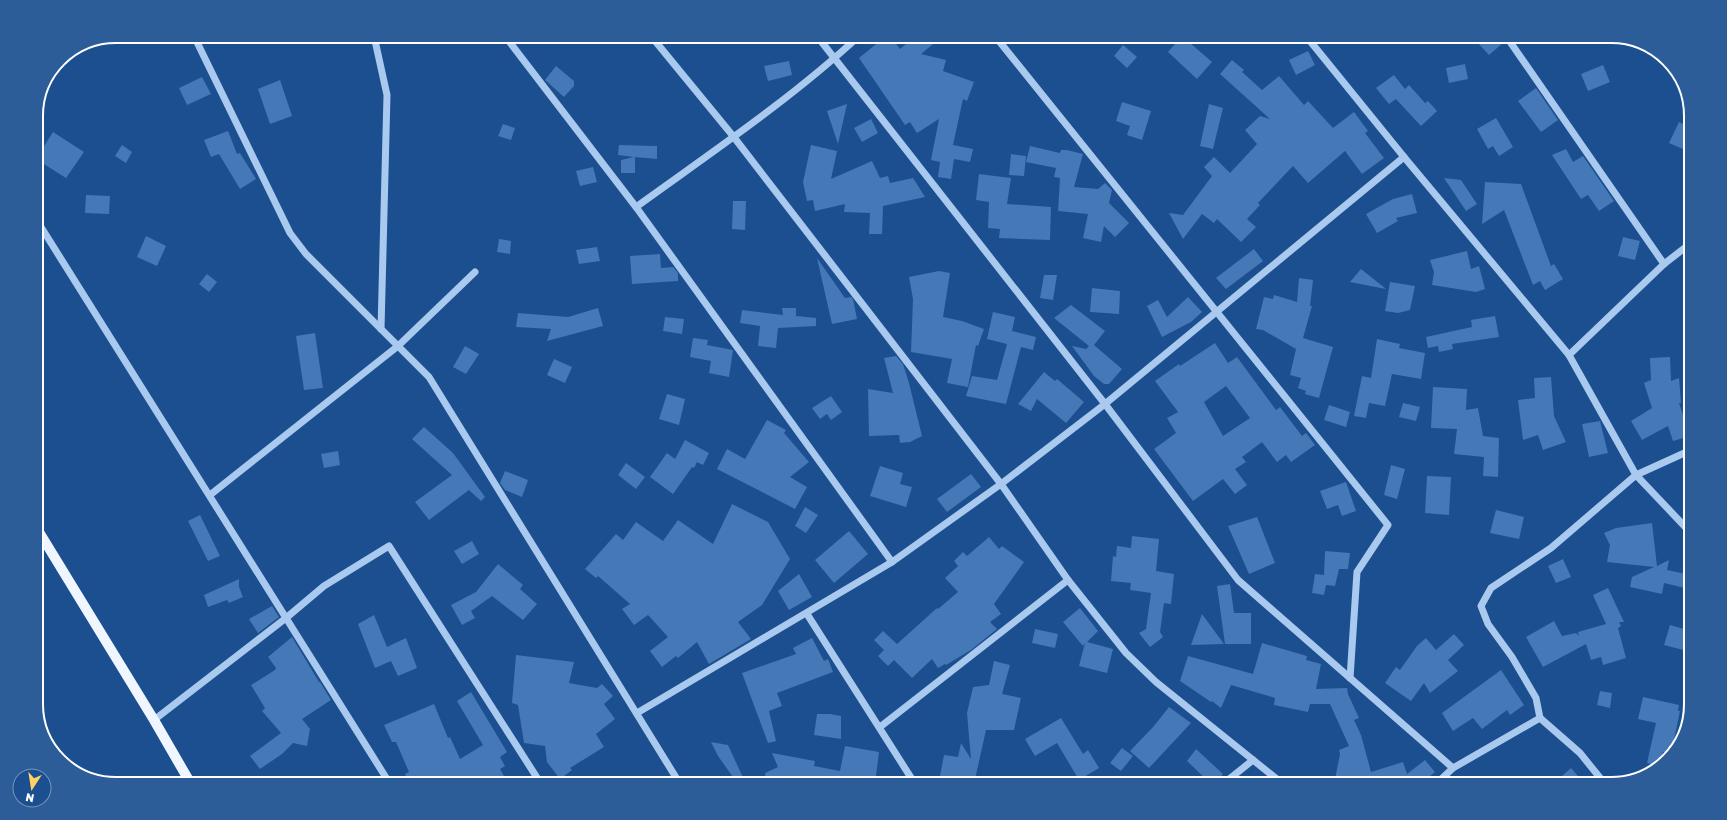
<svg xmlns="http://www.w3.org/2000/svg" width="1727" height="820" viewBox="0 0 1727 820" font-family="'Golos Text',sans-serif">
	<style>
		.building { fill: #4478b7; fill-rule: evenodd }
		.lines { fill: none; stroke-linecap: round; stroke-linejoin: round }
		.minor { stroke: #a9c9ee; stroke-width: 7 }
		.major { stroke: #f0f6ff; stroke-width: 10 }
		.rim { fill: none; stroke: #fff; stroke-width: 2 }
	</style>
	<rect width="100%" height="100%" fill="#1b4f8f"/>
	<!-- building -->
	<g class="building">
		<polygon points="886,36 890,36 900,49 916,36 943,36 921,54 946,60 943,71 974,82 967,101 963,99 953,145 973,149 970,162 954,159 951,179 938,177 940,162 931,160 939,119 917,133 910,122 905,125 859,58"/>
		<polygon points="1182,36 1212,62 1197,79 1168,52"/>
		<polygon points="1484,36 1501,36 1504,42 1489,55 1477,42"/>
		<polygon points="1123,45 1137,57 1127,68 1114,56"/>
		<polygon points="1308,51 1315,65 1296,75 1289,60"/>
		<polygon points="1232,60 1244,70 1242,72 1262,90 1279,76 1304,105 1308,101 1333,128 1354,112 1368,131 1365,133 1384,158 1362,174 1345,151 1308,183 1293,166 1258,203 1260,205 1247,219 1256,227 1241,242 1217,219 1214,223 1202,214 1183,239 1169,213 1183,215 1212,176 1204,167 1214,157 1230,173 1257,144 1245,130 1260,116 1270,119 1220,74"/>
		<polygon points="789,61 792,75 768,81 764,66"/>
		<polygon points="1465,64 1468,79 1449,83 1446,68"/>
		<polygon points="1603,65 1610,82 1588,91 1581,74"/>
		<polygon points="556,66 574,81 574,86 564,97 545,80"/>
		<polygon points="1394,75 1405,89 1409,85 1425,103 1428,101 1437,111 1421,126 1396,99 1389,104 1376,88"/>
		<polygon points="202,77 211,94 187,105 179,88"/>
		<polygon points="280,80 292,116 270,124 258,89"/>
		<polygon points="1536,88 1558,120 1541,132 1518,101"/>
		<polygon points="1122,102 1151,111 1142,140 1127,135 1130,126 1116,121"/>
		<polygon points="847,104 838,144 827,111"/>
		<polygon points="1209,104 1223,108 1213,149 1200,146"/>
		<polygon points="1496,118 1513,147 1499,156 1493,146 1488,149 1477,129"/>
		<polygon points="871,119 878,133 862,142 854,128"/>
		<polygon points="1679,122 1691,128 1691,133 1683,149 1669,143"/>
		<polygon points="503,124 515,128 511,140 498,136"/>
		<polygon points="228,131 237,154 240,153 256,179 240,189 219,154 211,157 204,140"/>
		<polygon points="53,132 84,152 66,178 36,159"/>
		<polygon points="122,145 132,152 126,163 115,156"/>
		<polygon points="619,145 657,146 657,159 635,157 635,173 621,173 621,160 634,157 618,155"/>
		<polygon points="811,145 837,151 831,179 872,161 880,178 888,176 890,183 913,178 925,197 883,206 882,234 869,234 870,213 844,212 845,204 815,211 813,200 807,201 803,182"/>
		<polygon points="1030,146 1060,153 1061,150 1067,150 1083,154 1074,187 1098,189 1105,183 1112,190 1109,203 1129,223 1115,237 1104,226 1101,242 1083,238 1088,214 1058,211 1060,178 1054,177 1056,168 1026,162"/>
		<polygon points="1566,149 1573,162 1583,156 1614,201 1599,211 1588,195 1581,199 1552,155"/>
		<polygon points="1011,154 1026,156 1024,176 1009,175"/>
		<polygon points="593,167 597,182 580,186 576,171"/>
		<polygon points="979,174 1011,178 1007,204 1051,207 1050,240 999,238 1000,229 988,228 989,202 976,200"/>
		<polygon points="1444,178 1461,180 1477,204 1466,211"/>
		<polygon points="1485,182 1521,184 1551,266 1554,264 1563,279 1545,290 1540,281 1533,285 1504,210 1482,224"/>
		<polygon points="1412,194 1417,213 1396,218 1398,221 1377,233 1366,214 1393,199"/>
		<polygon points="86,195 110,196 109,214 85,213"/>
		<polygon points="733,201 746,201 745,230 732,229"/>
		<polygon points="146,236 166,246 157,266 137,257"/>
		<polygon points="1623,237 1640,241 1635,260 1618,256"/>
		<polygon points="499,239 511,241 510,254 497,252"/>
		<polygon points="597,247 600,261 579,264 576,250"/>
		<polygon points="1254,249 1263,261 1226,289 1216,278"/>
		<polygon points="1467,251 1471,269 1479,266 1485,289 1476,292 1432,285 1434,272 1430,260"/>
		<polygon points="660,254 661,268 673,267 678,273 678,281 632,284 630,256"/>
		<polygon points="817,258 845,298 851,297 853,299 857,319 832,324"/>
		<polygon points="1361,269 1386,289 1350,282"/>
		<polygon points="939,271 950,273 943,317 962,321 984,329 978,346 976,345 968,387 947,383 952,359 911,352 913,299 909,277"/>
		<polygon points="207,274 217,282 209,292 199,284"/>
		<polygon points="1044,275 1057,275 1053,300 1040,298"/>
		<polygon points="1299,278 1313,280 1310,306 1312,306 1303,338 1333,347 1319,398 1305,394 1306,391 1298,388 1301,378 1290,375 1296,349 1263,330 1256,329 1264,297 1273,299 1274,295 1297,302"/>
		<polygon points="1390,282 1415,286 1410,310 1398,313 1385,311"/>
		<polygon points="1092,288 1120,291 1119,314 1090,312"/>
		<polygon points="1188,297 1202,312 1191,322 1162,337 1147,306 1158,300 1167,317"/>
		<polygon points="1071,305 1105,331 1094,345 1122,369 1109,384 1104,384 1094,376 1072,346 1086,349 1089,346 1054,318"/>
		<polygon points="598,308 603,326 547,341 551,329 516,327 518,313 568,317"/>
		<polygon points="782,308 796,308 796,316 816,318 816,326 778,328 776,348 758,346 760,326 740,323 742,310 783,315"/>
		<polygon points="993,312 1015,317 1012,331 1036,337 1033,350 1021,347 1006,404 966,396 972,376 997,380 1007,344 987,339"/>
		<polygon points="1495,316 1499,337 1452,344 1453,349 1439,352 1438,346 1428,348 1426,337 1472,327 1471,320"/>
		<polygon points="665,317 684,319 682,334 663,331"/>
		<polygon points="315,333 323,388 304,390 296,336"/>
		<polygon points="693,338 708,340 707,345 733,350 729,377 709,373 711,361 690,357"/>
		<polygon points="1377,339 1400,344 1399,348 1425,353 1421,379 1392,374 1385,406 1369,403 1366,418 1354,416 1362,376 1371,378"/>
		<path d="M 1215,343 L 1228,363 L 1237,357 L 1276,410 L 1280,407 L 1302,436 L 1306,433 L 1315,445 L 1291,462 L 1286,455 L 1277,462 L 1262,442 L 1242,457 L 1246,462 L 1235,469 L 1247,485 L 1235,494 L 1223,479 L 1193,501 L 1154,449 L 1176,433 L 1167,418 L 1178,412 L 1155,381 L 1179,364 L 1180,366 ZM 1226,386 L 1250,418 L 1223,436 L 1204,402 Z"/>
		<polygon points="465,346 479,354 466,374 453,367"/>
		<polygon points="896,356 903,364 909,383 922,436 910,442 900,443 899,435 869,436 868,389 893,393 884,358"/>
		<polygon points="1670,357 1671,381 1679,378 1681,403 1679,403 1690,436 1673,441 1668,426 1642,440 1631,421 1652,408 1644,383 1651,380 1650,358"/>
		<polygon points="554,359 572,367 565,383 547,375"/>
		<polygon points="1044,372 1055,381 1057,379 1084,402 1066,423 1037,399 1031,411 1018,404"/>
		<polygon points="1551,377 1554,416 1566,442 1543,450 1538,435 1523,440 1518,400 1535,398 1534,378"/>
		<polygon points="1433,387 1467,389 1466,410 1478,408 1483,436 1499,438 1498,477 1483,476 1484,457 1454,454 1457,429 1431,428"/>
		<polygon points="667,394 685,399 679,425 659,419"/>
		<polygon points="831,396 842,412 831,420 827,414 820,419 812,408"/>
		<polygon points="1403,403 1420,407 1416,421 1399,417"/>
		<polygon points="1329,405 1350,412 1346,427 1324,420"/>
		<polygon points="767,420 786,430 784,433 809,462 790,477 807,487 795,509 717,469 727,449 745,459"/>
		<polygon points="1600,421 1608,453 1589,457 1582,424"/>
		<polygon points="424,427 453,453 485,497 481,501 469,490 429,520 415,502 452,475 412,439"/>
		<polygon points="685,440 709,453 703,465 697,462 694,468 692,467 673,494 650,477 667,453 675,459"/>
		<polygon points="338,451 340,465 324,468 321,454"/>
		<polygon points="626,463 645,477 636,489 618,475"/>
		<polygon points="1391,465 1405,469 1397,499 1384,495"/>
		<polygon points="880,466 903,473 900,484 912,487 906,507 870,496"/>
		<polygon points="505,471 528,480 522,497 505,490 500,483"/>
		<polygon points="971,474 981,487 947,512 937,499"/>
		<polygon points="1427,476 1451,477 1449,515 1425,513"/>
		<polygon points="1346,482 1356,511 1342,516 1338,505 1327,509 1320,491"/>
		<polygon points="732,504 768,522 790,559 762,605 738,622 751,639 709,664 697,642 678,658 676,656 662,667 650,651 668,637 648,615 634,625 622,609 630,604 598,576 596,578 585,569 616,534 623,540 636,522 663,541 678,520 713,544"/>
		<polygon points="805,507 818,515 806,533 795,526"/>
		<polygon points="1496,510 1524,517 1519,539 1490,533"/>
		<polygon points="200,515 220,556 208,561 188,521"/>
		<polygon points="1257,517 1275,563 1249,574 1228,526"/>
		<polygon points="1652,523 1657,566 1669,560 1667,570 1691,575 1689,589 1664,583 1662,594 1630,587 1632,577 1654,567 1607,562 1610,545 1604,533 1616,528"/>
		<polygon points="849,531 868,554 834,583 815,560"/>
		<polygon points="1132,536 1159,539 1156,571 1174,574 1171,604 1164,603 1160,632 1163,637 1150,647 1139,633 1146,629 1151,593 1130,590 1131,583 1111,581 1113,556 1116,557 1117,546 1131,548"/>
		<polygon points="989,537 999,549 1002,546 1024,562 994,604 1001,614 990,622 997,629 971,650 946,665 945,664 938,668 932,659 912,678 894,660 888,666 878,656 884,650 874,640 883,631 897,644 937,608 938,609 958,592 945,578 958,566 954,561 963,552 967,556"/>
		<polygon points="472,541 479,554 462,564 454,551"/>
		<polygon points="1325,551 1350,553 1348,569 1339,569 1335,586 1326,585 1324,595 1312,593 1315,574 1324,575"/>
		<polygon points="1563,559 1571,577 1556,583 1548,566"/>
		<polygon points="498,564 523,585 520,589 537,604 523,620 492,596 471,611 475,618 462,625 451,605 476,592"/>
		<polygon points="799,574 812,597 789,610 778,591"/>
		<polygon points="239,579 239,587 243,597 229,603 227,600 208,607 204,595"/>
		<polygon points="1230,584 1234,613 1251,613 1251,644 1225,644 1217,586"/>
		<polygon points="1608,588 1624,622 1619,622 1621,626 1618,628 1626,658 1603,665 1601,657 1591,660 1586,644 1543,667 1526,637 1554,621 1562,636 1576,633 1579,636 1578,632 1606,624 1593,595"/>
		<polygon points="272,606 279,617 258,633 249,619"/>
		<polygon points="1080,608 1098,631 1087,642 1113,649 1107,673 1079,666 1085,643 1083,646 1063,622"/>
		<polygon points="1202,614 1224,644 1191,645"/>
		<polygon points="374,615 387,647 406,638 417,668 398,676 391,661 375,668 358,624"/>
		<polygon points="1670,625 1691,631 1691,652 1664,645"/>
		<polygon points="1035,629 1058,634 1055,648 1032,643"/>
		<polygon points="1454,634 1464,645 1448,660 1458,671 1430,693 1424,683 1411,701 1385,683 1396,667 1400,670 1417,646 1426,638 1436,650"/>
		<polygon points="292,637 319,682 320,682 331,700 302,719 310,729 307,746 293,743 282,754 260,769 250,756 281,733 262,711 265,708 251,685 275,670 276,668 268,657"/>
		<polygon points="812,638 824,661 828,659 833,672 777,693 782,706 769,711 776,741 768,743 742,673 796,654 793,648"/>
		<polygon points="1262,643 1307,656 1306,660 1321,664 1316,689 1347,688 1348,694 1359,718 1354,720 1361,735 1371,772 1403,762 1407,774 1425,760 1435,772 1420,784 1334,784 1340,754 1339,750 1349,746 1330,704 1310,704 1308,712 1274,705 1275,698 1231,685 1221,708 1212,701 1211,702 1180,681 1188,656 1253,674"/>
		<polygon points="516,655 574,662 569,683 597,688 602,684 613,696 604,704 615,719 596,734 604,747 570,768 572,770 560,779 547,762 545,746 524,743 518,705 512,703"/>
		<polygon points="994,661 1010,665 1002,694 1021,698 1014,730 986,730 974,784 955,784 939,781 944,755 958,757 961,743 971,759 967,713 973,687 989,685"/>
		<polygon points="1501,670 1524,705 1510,715 1507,710 1482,729 1473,718 1453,731 1442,713"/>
		<polygon points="1600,691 1612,693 1610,708 1597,705"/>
		<polygon points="471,692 507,752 500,757 505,766 500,769 504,776 491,784 459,784 456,778 443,784 439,776 425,784 411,784 405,774 409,772 396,742 392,742 384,725 434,704 448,738 450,737 460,759 483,745 457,701"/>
		<polygon points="1643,697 1679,705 1678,711 1680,711 1672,749 1667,748 1666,752 1663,752 1659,766 1647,763 1656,723 1638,719"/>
		<polygon points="1169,707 1191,723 1149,768 1130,751 1154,726"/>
		<polygon points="817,714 830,714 841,716 841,739 814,735"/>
		<polygon points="1061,718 1083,754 1088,750 1099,768 1079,780 1057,743 1035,756 1025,739"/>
		<polygon points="711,742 728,745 746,784 738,784 718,756"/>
		<polygon points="845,746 879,752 875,784 766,784 765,773 778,767 772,753 815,761 814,766 840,771"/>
		<polygon points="1122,748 1133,756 1121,771 1110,763"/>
		<polygon points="1196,749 1223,774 1214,784 1211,784 1187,761"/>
		<polygon points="1571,768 1585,784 1553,784"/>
	</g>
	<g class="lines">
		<!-- minor -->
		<g class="minor">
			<polyline points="194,36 290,233 306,254 429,377 680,784"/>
			<polyline points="374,36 387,95 381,329"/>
			<polyline points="505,36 636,207 892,562"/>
			<polyline points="651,36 733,136 1001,484 1068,580 1126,653 1156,682 1283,784"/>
			<polyline points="817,36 1105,404 1238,580 1453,768"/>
			<polyline points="995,36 1388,525 1357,572 1350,678"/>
			<polyline points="1306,36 1404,157 1569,355 1636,475 1691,533"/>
			<polyline points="1506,36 1664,264"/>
			<path d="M 636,207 C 712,152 791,99 859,36"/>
			<polyline points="36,219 390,784"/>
			<polyline points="1569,355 1664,264 1691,243"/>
			<polyline points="210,495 398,346 475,272"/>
			<polyline points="807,614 915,784"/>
			<polyline points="637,713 892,562 1001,484 1105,404 1404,157"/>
			<polyline points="1540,718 1580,753 1605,784"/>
			<polyline points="154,720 286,618 324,586 389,546 541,784"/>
			<polyline points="880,727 1068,580"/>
			<polyline points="1223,784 1253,760"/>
			<polyline points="1436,784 1453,768 1540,718 1536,698 1512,657 1488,624 1481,606 1491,588 1551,548 1636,475 1691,450"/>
		</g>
		<!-- major -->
		<polyline class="major" points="36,527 154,720 191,784"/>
	</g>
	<!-- crop -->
	<path d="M0 0H1727V820H0ZM116 43H1611A73 73 0 0 1 1684 116V704A73 73 0 0 1 1611 777H116A73 73 0 0 1 43 704V116A73 73 0 0 1 116 43Z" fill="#2d5d98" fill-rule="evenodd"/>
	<path class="rim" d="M116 43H1611A73 73 0 0 1 1684 116V704A73 73 0 0 1 1611 777H116A73 73 0 0 1 43 704V116A73 73 0 0 1 116 43Z"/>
	<!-- north arrow -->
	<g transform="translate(32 788) rotate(192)"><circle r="19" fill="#1b4f8f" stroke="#7695bc"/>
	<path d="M0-3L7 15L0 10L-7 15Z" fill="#ffd166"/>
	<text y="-6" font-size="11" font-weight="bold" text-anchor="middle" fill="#ffffff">N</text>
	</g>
</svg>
